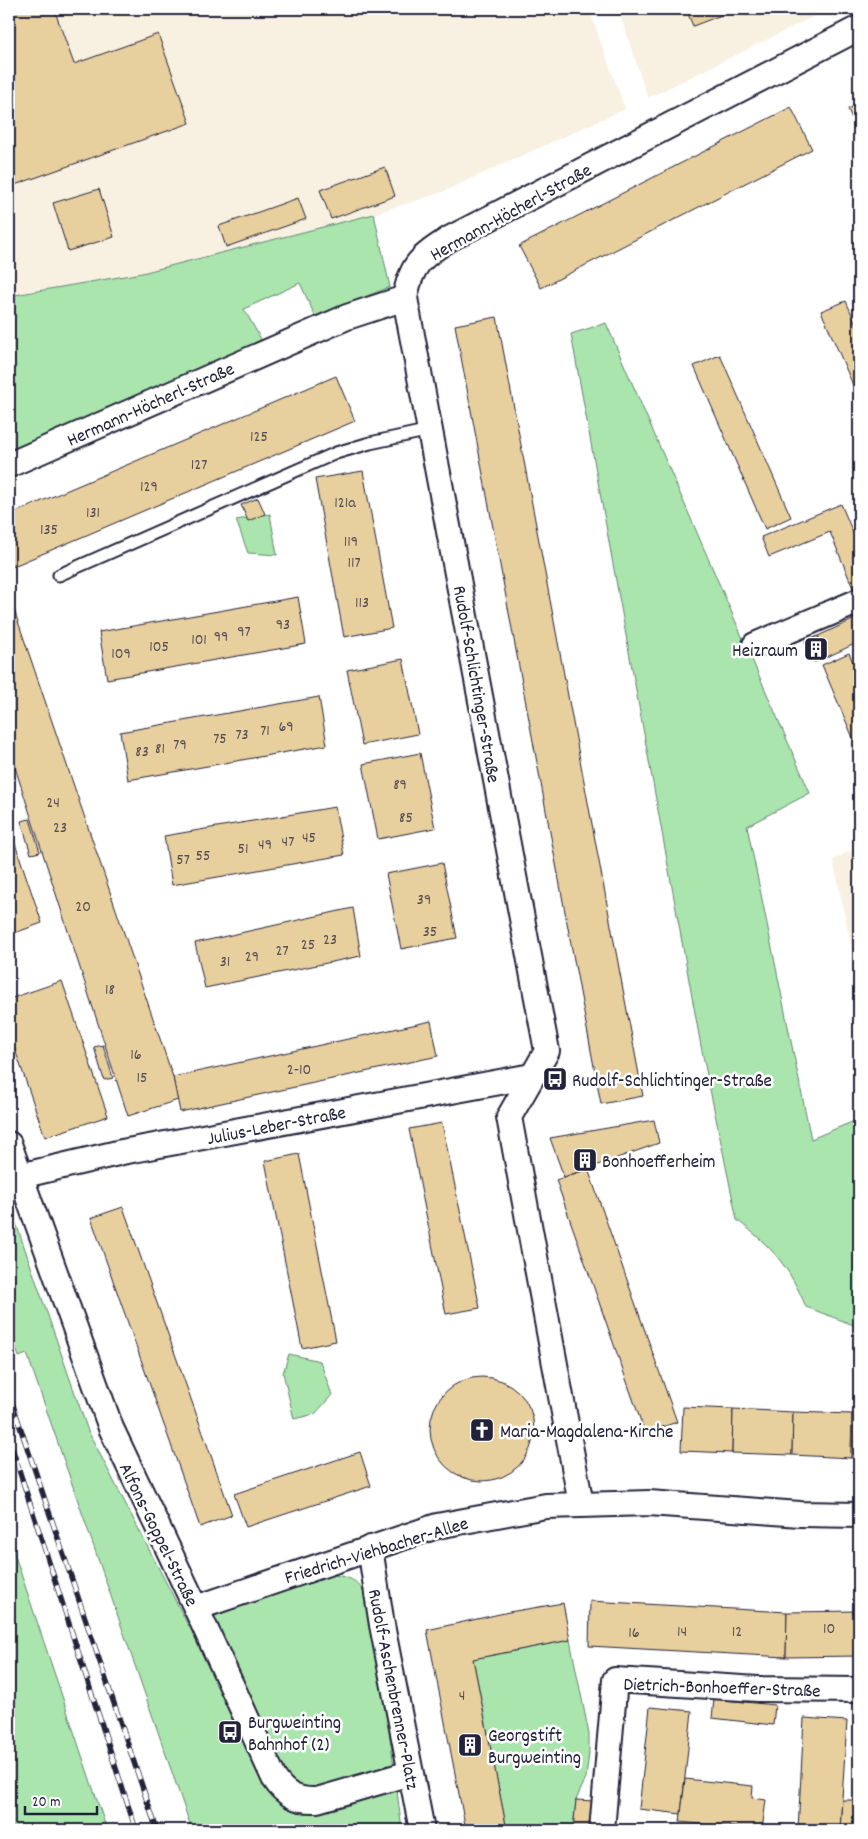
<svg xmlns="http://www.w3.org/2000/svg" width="868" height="1839" viewBox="0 0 868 1839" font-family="Dekko,sans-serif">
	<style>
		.built { fill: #f8f1e2 }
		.green { fill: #a9e5ac; stroke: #668474 }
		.building { fill: #e8cf9e; stroke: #22223b }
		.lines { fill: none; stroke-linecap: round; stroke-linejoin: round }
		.service-casing { stroke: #22223b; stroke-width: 15 }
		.minor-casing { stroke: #22223b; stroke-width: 28 }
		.service { stroke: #fff; stroke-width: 11 }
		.minor { stroke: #fff; stroke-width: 24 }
		.rail-casing { stroke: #22223b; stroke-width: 5.5 }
		.rail { stroke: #fff; stroke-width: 4; stroke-dasharray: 11; stroke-linecap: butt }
		.labels { text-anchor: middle; stroke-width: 5; stroke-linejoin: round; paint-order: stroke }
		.number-label { font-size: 16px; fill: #544d54 }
		.street-label { font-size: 19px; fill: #22223b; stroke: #fff }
		.poi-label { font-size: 19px; fill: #22223b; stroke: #fff; text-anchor: start }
	</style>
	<rect width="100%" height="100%" fill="#fff"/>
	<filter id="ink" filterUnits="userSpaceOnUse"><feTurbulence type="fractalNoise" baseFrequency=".02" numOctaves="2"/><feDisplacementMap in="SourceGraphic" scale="10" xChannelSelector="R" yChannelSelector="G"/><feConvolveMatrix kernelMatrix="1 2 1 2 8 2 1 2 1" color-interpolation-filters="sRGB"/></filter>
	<g filter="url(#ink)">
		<!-- built -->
		<g class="built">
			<polygon points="9,9 589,9 625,109 440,193 374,214 142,273 9,296"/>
			<polygon points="618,9 829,9 648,98"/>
			<polygon points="859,846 859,983 833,860"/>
		</g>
		<!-- green -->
		<g class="green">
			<polygon points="374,214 390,287 315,316 300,283 244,309 262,341 9,455 9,296 142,273"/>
			<path d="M 606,323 L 810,793 L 747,826 L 811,1139 L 859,1119 L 859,1327 L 806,1307 C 789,1266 772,1247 737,1220 L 701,1046 L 571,334 Z"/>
			<polygon points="270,514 277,555 248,553 236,520"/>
			<path d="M 9,1203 L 88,1431 L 188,1625 L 333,1575 C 348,1577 357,1579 364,1593 L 390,1737 L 402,1830 L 192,1830 L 27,1354 L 19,1357 L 9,1328 Z"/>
			<polygon points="289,1354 320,1361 332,1395 315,1414 294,1419 283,1373"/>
			<polygon points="9,1538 107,1830 9,1830"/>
			<polygon points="570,1640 589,1734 589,1753 586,1778 576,1800 573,1830 507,1830 473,1659"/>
		</g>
		<!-- building -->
		<g class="building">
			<polygon points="9,9 54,9 74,64 158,34 190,123 9,187"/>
			<polygon points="686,9 737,9 693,26"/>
			<polygon points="859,104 859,135 848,109"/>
			<polygon points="791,107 812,149 541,288 519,246"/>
			<polygon points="385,167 395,196 331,219 320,190"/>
			<polygon points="99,189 114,237 68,251 53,203"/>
			<polygon points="298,198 306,219 226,247 219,226"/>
			<polygon points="846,301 859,331 859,399 821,311"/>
			<polygon points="497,317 643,1096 601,1104 455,325"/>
			<polygon points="720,355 791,517 765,529 694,366"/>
			<polygon points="336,376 355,421 9,568 9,515"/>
			<polygon points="363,471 392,628 344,637 315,479"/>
			<polygon points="258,498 265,514 248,521 241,505"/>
			<polygon points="841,504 859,547 859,585 853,588 830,532 769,557 761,537"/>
			<polygon points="9,595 173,1077 178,1100 128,1116 9,749"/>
			<polygon points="298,597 306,644 107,679 99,632"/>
			<polygon points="859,617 859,642 827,657 818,636"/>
			<polygon points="818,636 827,657 814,662 805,642"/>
			<polygon points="849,653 859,676 859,752 822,665"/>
			<polygon points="403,659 418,734 362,745 347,670"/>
			<polygon points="319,697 327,745 128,780 120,732"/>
			<polygon points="420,753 435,828 378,839 363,764"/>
			<polygon points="335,807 344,855 172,885 164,836"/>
			<polygon points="30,819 40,852 31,854 21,821"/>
			<polygon points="9,826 42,923 9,935"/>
			<polygon points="442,863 457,938 401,949 386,874"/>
			<polygon points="353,908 361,956 205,988 195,943"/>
			<polygon points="62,981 108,1116 45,1137 9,1032 9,999"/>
			<polygon points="431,1021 438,1056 180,1112 173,1077"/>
			<polygon points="103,1045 113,1078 104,1080 94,1047"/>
			<polygon points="654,1120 659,1143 564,1177 550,1138"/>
			<polygon points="442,1123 480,1308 446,1314 409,1129"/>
			<polygon points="299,1154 336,1341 302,1348 265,1161"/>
			<polygon points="588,1169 677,1422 645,1433 556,1180"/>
			<polygon points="123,1207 232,1515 200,1527 91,1218"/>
			<circle cx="482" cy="1429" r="52"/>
			<polygon points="683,1407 733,1409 732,1453 681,1451"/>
			<polygon points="733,1409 793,1412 792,1455 732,1453"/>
			<polygon points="793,1412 852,1414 851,1458 792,1455"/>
			<polygon points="852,1414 859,1414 859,1458 851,1458"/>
			<polygon points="360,1452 371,1486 246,1527 234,1494"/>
			<polygon points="590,1601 787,1612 786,1657 589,1646"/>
			<polygon points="563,1603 570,1640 473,1659 507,1830 466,1830 427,1630 509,1612"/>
			<polygon points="859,1611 859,1656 786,1657 787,1612"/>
			<polygon points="714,1699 775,1705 773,1725 712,1718"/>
			<polygon points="650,1707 692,1711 681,1814 639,1809"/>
			<polygon points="804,1718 847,1721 840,1830 798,1830"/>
			<polygon points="685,1779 753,1786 752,1798 766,1800 762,1830 680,1822"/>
			<polygon points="576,1800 594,1801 591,1830 573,1830"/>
			<polygon points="842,1800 859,1800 859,1830 840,1830"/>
		</g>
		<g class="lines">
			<defs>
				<polyline id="service" points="59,575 336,453 370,443 430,430"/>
				<g id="minor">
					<polyline points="9,465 347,317 405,298"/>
					<polyline points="755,645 859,601"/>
					<path d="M 9,1144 L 111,1428 L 196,1608 L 274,1778 C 285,1795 297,1801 317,1800 L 410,1773"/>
					<polyline points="20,1176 122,1152 532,1076"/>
					<path d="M 581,1504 L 509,1117 L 547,1051 L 405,298 C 411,264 421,257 449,239 L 859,28"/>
					<polyline points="370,1548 382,1625 422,1830"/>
					<polyline points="196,1608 437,1526 546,1506 649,1503 800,1514 859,1515"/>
					<polyline points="602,1830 615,1680 758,1689 859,1690"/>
				</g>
			</defs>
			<!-- service casing -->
			<use href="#service" class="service-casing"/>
			<!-- minor casing -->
			<use href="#minor" class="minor-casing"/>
			<!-- service -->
			<use href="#service" class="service"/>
			<!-- minor -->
			<use href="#minor" class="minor"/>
			<defs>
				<g id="rail">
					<polyline points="9,1394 157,1830"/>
					<polyline points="9,1439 136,1830"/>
				</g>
			</defs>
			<!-- rail casing -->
			<use href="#rail" class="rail-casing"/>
			<!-- rail -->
			<use href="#rail" class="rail"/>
		</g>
	</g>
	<!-- icons -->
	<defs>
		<symbol id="building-square" viewBox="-11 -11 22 22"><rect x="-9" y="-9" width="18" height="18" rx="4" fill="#22223b" stroke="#fff"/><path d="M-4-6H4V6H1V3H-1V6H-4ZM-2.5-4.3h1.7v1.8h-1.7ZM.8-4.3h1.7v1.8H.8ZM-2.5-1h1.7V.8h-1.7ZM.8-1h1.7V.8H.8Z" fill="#fff"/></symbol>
		<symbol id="bus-square" viewBox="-11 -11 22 22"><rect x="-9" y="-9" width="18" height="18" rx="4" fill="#22223b" stroke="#fff"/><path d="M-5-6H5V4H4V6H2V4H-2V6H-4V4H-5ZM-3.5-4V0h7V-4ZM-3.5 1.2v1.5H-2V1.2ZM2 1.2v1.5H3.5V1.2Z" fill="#fff"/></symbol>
		<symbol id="church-square" viewBox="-11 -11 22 22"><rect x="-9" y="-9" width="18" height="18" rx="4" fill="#22223b" stroke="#fff"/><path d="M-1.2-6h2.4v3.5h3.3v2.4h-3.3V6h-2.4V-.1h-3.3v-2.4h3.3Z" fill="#fff"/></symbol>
	</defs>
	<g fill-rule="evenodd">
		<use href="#building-square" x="802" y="635" width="28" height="28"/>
		<use href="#bus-square" x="541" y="1065" width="28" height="28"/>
		<use href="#building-square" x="571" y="1146" width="28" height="28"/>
		<use href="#church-square" x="468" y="1416" width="28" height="28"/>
		<use href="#bus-square" x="216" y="1718" width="28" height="28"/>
		<use href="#building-square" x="456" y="1731" width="28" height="28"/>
	</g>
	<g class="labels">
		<!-- number labels -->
		<g class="number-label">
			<text x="259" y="441">125</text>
			<text x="199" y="469">127</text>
			<text x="149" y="491">129</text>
			<text x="345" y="507">121a</text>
			<text x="93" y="517">131</text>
			<text x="49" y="534">135</text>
			<text x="351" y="546">119</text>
			<text x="354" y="567">117</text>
			<text x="362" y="607">113</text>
			<text x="283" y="629">93</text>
			<text x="244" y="636">97</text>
			<text x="221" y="641">99</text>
			<text x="199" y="644">101</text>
			<text x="159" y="651">105</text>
			<text x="121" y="658">109</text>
			<text x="286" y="731">69</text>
			<text x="265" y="735">71</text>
			<text x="242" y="739">73</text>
			<text x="220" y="743">75</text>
			<text x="180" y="749">79</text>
			<text x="160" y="753">81</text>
			<text x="142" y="756">83</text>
			<text x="400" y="789">89</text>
			<text x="53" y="807">24</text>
			<text x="406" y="822">85</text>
			<text x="60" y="832">23</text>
			<text x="309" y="842">45</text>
			<text x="288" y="846">47</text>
			<text x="265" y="849">49</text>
			<text x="243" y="853">51</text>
			<text x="203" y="860">55</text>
			<text x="183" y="864">57</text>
			<text x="424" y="904">39</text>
			<text x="83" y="911">20</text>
			<text x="430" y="936">35</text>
			<text x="330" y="944">23</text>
			<text x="308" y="949">25</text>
			<text x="282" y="955">27</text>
			<text x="252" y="961">29</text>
			<text x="225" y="966">31</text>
			<text x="110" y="994">18</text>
			<text x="136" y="1059">16</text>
			<text x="299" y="1074">2-10</text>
			<text x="142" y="1082">15</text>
			<text x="829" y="1633">10</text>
			<text x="682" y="1636">14</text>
			<text x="737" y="1636">12</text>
			<text x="634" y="1637">16</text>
			<text x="462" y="1700">4</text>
		</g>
		<!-- street labels -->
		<g class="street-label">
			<text transform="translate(510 211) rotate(-29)" y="7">Hermann-Höcherl-Straße</text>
			<text transform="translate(150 403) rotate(-24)" y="7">Hermann-Höcherl-Straße</text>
			<text transform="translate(478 684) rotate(80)" y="7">Rudolf-Schlichtinger-Straße</text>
			<text transform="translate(276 1124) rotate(-11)" y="7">Julius-Leber-Straße</text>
			<text transform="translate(160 1534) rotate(64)" y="7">Alfons-Goppel-Straße</text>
			<text transform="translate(376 1549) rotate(-17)" y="7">Friedrich-Viehbacher-Allee</text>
			<text transform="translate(722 1686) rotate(2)" y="7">Dietrich-Bonhoeffer-Straße</text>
			<text transform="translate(395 1689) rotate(79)" y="7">Rudolf-Aschenbrenner-Platz</text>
		</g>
		<!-- poi labels -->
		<g class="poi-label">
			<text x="798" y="656" text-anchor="end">Heizraum</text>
			<text x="572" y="1086">Rudolf-Schlichtinger-Straße</text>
			<text x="602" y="1167">Bonhoefferheim</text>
			<text x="500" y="1437">Maria-Magdalena-Kirche</text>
			<text x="248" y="1728">Burgweinting<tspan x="248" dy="22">Bahnhof (2)</tspan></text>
			<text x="488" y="1741">Georgstift<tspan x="488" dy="22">Burgweinting</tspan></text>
		</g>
	</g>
	<!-- margin -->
	<rect width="868" height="1839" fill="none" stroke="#fff" stroke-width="30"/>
	<rect x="15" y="15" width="838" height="1809" fill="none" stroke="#22223b" stroke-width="2" filter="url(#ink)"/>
	<!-- scale -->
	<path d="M25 1806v8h72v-8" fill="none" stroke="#22223b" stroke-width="2.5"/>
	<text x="32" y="1806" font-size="15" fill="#22223b" stroke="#ffffff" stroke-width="4" paint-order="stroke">20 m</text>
</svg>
